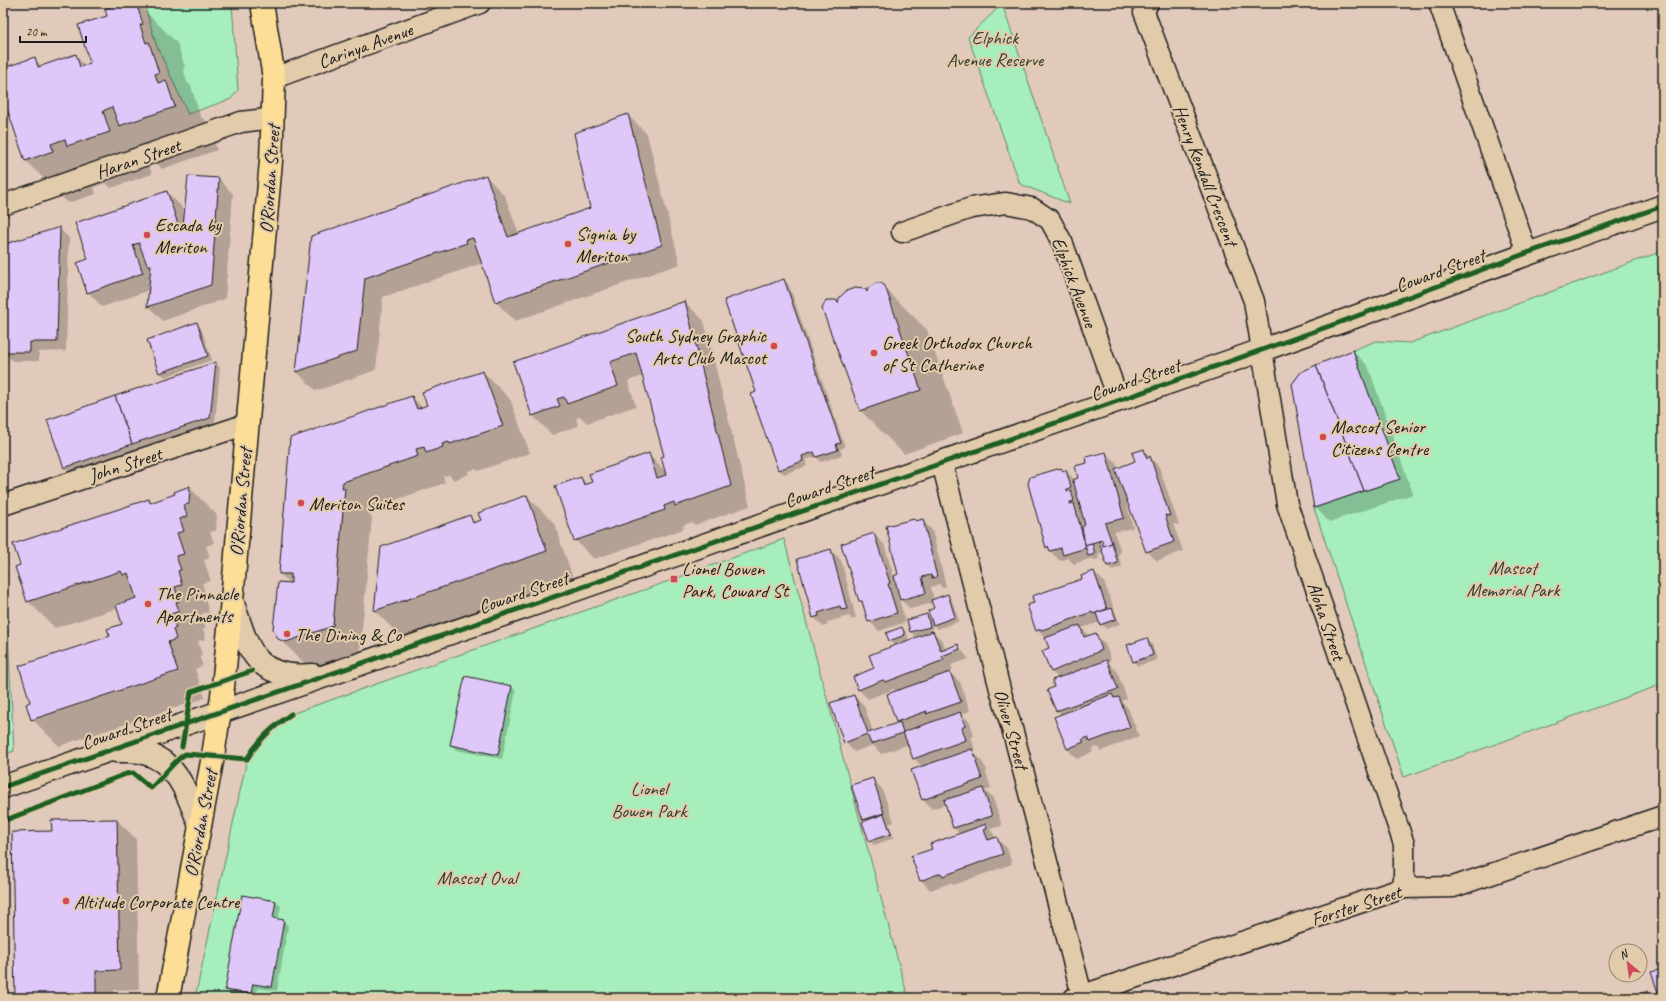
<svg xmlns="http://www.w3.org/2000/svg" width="1666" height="1001" viewBox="0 0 1666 1001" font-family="Caveat,sans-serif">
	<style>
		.green { fill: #a6eebb; stroke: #61856c }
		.shadow { fill: #0003 }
		.building { fill: #dfc8f9; stroke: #1c1c1c }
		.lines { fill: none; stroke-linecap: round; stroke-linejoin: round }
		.minor-casing { stroke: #1c1c1c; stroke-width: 23 }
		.tertiary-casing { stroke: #1c1c1c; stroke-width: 25 }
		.secondary-casing { stroke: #1c1c1c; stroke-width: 25 }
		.primary-casing { stroke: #1c1c1c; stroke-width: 25 }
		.minor { stroke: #e2cbab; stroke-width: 20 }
		.tertiary { stroke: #e2cbab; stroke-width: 22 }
		.secondary { stroke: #e2cbab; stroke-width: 22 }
		.primary { stroke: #fcde96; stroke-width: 22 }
		.cycleway-casing { stroke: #e2cbab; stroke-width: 8 }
		.cycleway { stroke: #1b5e20; stroke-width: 5 }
		.poi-dot { fill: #d1495b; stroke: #e2cbab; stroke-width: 1.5 }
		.labels { text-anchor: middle; stroke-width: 4; stroke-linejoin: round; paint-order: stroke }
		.park-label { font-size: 19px; fill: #313c34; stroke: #e2cbab }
		.street-label { font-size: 19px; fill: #1c1c1c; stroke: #e2cbab }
		.poi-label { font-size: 19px; fill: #1c1c1c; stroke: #e2cbab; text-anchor: start }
	</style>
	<rect width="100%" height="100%" fill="#e1cabb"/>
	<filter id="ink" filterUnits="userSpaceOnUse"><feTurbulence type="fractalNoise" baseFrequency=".025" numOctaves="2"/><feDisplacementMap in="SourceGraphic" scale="8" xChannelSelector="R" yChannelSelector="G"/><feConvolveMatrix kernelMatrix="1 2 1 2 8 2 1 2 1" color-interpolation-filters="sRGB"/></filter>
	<g filter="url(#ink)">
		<!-- green -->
		<g class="green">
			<polygon points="144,3 232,3 238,90 231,99 188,114 156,44"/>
			<polygon points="1002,4 1070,204 1020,184 968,37"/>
			<polygon points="1663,251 1663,684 1404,777 1314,508 1399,479 1353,350 1376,341 1410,343"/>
			<polygon points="3,539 14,751 3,755"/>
			<path d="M 784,539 L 908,998 L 195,998 L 247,759 C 259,739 273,727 291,714 L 655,586 Z"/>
		</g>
		<!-- shadow -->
		<g class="shadow">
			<polygon points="125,3 137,3 177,43 185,67 183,68 187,82 191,86 200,116 209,124 217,150 162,169 147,153 145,154 152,174 111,188 106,183 94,187 96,194 68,203 25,160 3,94 3,92 7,91 3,79 10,77 34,59 42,66 75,55 85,66 91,63 108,16"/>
			<polygon points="628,115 647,134 680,264 515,321 496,302 483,263 383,297 376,370 316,391 297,372 311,237 486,176 505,196 519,234 591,209"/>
			<polygon points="219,179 233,194 225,299 163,321 148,306 150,290 102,307 88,292 90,259 167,192 181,206 185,217"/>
			<polygon points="59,228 69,238 66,351 39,352 39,361 13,361 3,352 3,272 7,272"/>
			<polygon points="784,280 789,285 845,447 840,449 842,455 821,462 816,457 805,460 807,466 784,474 779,470 752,395 757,393"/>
			<polygon points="884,287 927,330 963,433 904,454 861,411 836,301 839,304"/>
			<polygon points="685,302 704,321 750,506 695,525 692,522 683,525 684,529 594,559 575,540 581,478 588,484 648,454 667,473 665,456 643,376 628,381 636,406 587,423 581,417 576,418 578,426 552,435 533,416 514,362"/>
			<polygon points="197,323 201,328 212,360 165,377 160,372"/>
			<polygon points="1353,351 1368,366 1413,494 1329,522 1315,507"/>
			<polygon points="216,363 220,368 215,423 139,448 141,454 74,477 65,467 116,397"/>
			<polygon points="483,372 510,399 530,453 478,471 476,469 468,471 469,474 454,480 449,475 443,476 445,483 369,509 369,514 372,517 360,653 313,668 307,666 279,638 290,584 280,573 291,439 412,397 423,408"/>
			<polygon points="1144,450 1159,467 1179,525 1173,524 1183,551 1157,561 1147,551 1126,496 1125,496 1133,528 1114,532 1121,552 1118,554 1122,567 1112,570 1108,566 1103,552 1098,554 1099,559 1094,560 1092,558 1074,564 1068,558 1060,561 1047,548 1029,484 1061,469 1064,472 1066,471 1075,480 1079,479 1088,463 1106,453 1116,463 1118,469 1136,462"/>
			<polygon points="190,488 217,515 216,531 210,532 214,543 206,546 210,558 204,560 211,581 202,583 207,598 205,599 209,612 201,614 206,628 203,629 206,639 198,641 202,655 199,656 203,666 195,669 205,698 59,746 32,719 124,625 118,608 55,628 28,601 149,500 152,503 176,495"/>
			<polygon points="527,496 554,523 573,578 402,638 375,611 381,548 470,517 476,523"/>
			<polygon points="922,520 932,530 946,586 942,588 939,584 931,587 934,600 947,595 952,600 959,621 938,629 932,623 933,632 943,641 946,650 958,646 969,659 951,665 953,670 949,672 960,682 970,711 961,714 970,722 974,736 971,737 975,750 973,751 981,760 987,770 986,773 991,788 985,791 993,798 1002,826 990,829 996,838 1007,848 1012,864 953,885 951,883 930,890 921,880 933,849 960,834 954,828 946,804 932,809 922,799 922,767 914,758 909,744 881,754 873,745 854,752 845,742 854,696 864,705 873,732 899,723 897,721 896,692 894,689 868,699 858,689 895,646 889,641 902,628 907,633 909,641 917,638 911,632 908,620 927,615 933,621 935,609 933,603 910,609 898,597 906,622 879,631 869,621 865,606 860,601 874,535 884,544 894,577 899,575 916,522"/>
			<polygon points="831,550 841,560 856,618 852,620 849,616 827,622 828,625 823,627 814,617"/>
			<polygon points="1094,572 1104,582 1120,624 1106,629 1100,622 1082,628 1089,636 1095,634 1105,644 1111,660 1107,662 1117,671 1127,699 1121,701 1128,708 1139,736 1101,751 1097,747 1091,749 1093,752 1077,759 1067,749 1061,715 1057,710 1056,688 1058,678 1051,671 1051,648 1047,640 1037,630 1083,579"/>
			<polygon points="1147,640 1152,644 1157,660 1138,666 1133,661"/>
			<polygon points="512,687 516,691 502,759 456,750 451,745"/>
			<polygon points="873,779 882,789 894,822 889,824 894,838 874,845 870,841 863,823 866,822 864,819"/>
			<polygon points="117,820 136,839 139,989 114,990 115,998 16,998 53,832"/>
			<polygon points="243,896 276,902 281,906 278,920 284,921 288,926 277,991 258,988 256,998 231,994 226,989"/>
			<polygon points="1648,992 1654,998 1633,998"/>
		</g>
		<!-- building -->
		<g class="building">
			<polygon points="122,3 136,3 143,24 140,25 146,43 149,42 159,73 155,74 158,83 166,80 175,107 119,126 112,107 103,111 110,132 67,146 65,139 51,144 53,151 25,161 3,97 3,91 5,90 3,78 9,76 6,67 35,57 38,67 76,54 80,67 90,63 78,25 107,16 105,9"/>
			<polygon points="628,114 662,245 495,302 473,238 466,240 467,243 365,278 357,351 296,372 311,236 486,175 508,237 590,208 574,133"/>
			<polygon points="188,176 219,178 211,285 147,307 151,265 147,265 139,243 133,245 143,273 87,293 77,263 88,259 75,223 167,191 177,221 177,225 183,226"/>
			<polygon points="60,227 57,342 30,342 30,352 3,352 3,271 6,271 5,244"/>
			<polygon points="784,279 841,443 836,444 838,450 816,457 814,452 802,456 803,461 778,470 751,394 756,392 724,300"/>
			<polygon points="876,283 881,283 885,286 921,390 860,411 822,309 826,300 836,300 838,303 839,298 846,291 855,288 865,289 867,292 868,288"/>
			<polygon points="685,301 731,486 675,506 674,502 664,506 665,510 574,541 555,486 581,477 584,485 592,482 589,474 649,453 657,478 666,475 661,457 664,456 636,353 610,362 618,386 567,404 564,397 557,399 560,406 532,416 513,362"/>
			<polygon points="197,322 208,356 159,373 147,340"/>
			<polygon points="1663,343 1663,362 1657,345"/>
			<polygon points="1353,350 1400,479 1364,491 1316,365"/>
			<polygon points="216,362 210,418 132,444 115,396"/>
			<polygon points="1316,365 1364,491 1314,508 1292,384 1301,372"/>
			<polygon points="483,371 503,426 450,444 449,442 442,444 443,447 426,453 424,447 416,449 418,456 343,482 342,488 345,488 333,626 289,641 285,642 278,639 273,629 278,582 291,583 291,574 279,574 290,438 412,396 417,409 427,405 422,392"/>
			<polygon points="115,396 132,444 64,468 47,420"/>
			<polygon points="1144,449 1147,459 1150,456 1170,516 1165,515 1174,542 1146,552 1115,469 1135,461 1132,453"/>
			<polygon points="1106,452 1124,518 1105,523 1112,543 1103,546 1102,540 1085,545 1082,527 1085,525 1073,480 1078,478 1075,466 1087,463 1086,457"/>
			<polygon points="1061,468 1063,471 1066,470 1071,487 1067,489 1067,491 1071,490 1074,501 1070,502 1070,504 1074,503 1086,548 1063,555 1061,548 1050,551 1048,546 1046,548 1028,484 1030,477"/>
			<polygon points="190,486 189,504 184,505 187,516 180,519 184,531 177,533 184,554 176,556 181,570 178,571 182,585 175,587 179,601 176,602 179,611 171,614 176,628 173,629 176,639 168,642 178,671 31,720 26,704 30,702 19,666 110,636 107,629 122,624 116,605 136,598 128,573 123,575 121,571 27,602 15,567 20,565 13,544 149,499 150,503 175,494 174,492"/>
			<polygon points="527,495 547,551 374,611 381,547 470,515 473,523 481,520 478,513"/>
			<polygon points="914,519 916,521 923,519 937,577 932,578 931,575 922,577 926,593 900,600 894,576 898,574 886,526"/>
			<polygon points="874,533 890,583 888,584 897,613 868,622 862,601 859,601 841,544"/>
			<polygon points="1102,540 1103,546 1112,543 1118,563 1107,566 1099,541"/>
			<polygon points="1092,543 1095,554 1088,556 1085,545"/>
			<polygon points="831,549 847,609 841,610 840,606 818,613 819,616 813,618 797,559"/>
			<polygon points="1094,571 1107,609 1093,614 1092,612 1042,630 1041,629 1036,631 1027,605 1034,603 1032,596 1082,579 1081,576"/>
			<polygon points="948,594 955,617 933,625 928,611 934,608 931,600"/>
			<polygon points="1112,608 1116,619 1100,625 1096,613"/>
			<polygon points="927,614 930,627 910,632 907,620"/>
			<polygon points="1080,625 1084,637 1096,633 1102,650 1051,672 1042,651 1049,648 1045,638"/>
			<polygon points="902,627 905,635 889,641 886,633"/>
			<polygon points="933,631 941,651 958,644 960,649 942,656 944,660 886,682 883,680 858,690 853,677 874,668 869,655"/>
			<polygon points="1147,638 1153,655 1133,662 1127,645"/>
			<polygon points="1107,660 1118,689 1056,711 1047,690 1054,687 1052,680"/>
			<polygon points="950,672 961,702 926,714 927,711 896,722 887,694"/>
			<polygon points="465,676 512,686 498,755 450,745"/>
			<polygon points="1112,694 1114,698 1119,697 1130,727 1090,742 1088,737 1082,740 1084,742 1067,749 1054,717"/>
			<polygon points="854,695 868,733 900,722 903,733 871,744 867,734 844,743 830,703"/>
			<polygon points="960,712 965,726 962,728 966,740 913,759 903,732"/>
			<polygon points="972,749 977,760 976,762 982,779 922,800 911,770"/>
			<polygon points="873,778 884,813 863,820 851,785"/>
			<polygon points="983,788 992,816 953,828 944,800"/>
			<polygon points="884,814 891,834 869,841 862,822"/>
			<polygon points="117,819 120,970 96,971 96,998 15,998 12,832 52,831 51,820"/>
			<polygon points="986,824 987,829 984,830 988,840 997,837 1003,854 943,876 941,873 920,881 911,856 932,849 930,844"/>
			<polygon points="242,895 276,901 273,918 284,920 272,987 253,984 251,994 225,990"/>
			<polygon points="1663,969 1663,998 1660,998 1651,972"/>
			<polygon points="1648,991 1650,998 1630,998"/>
		</g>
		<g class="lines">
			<defs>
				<g id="minor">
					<polyline points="1148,3 1144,12 1254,301 1287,504 1404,844 1404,888"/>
					<polyline points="1439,3 1527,253"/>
					<polyline points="274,78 480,3"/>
					<polyline points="3,205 241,122 273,118"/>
					<polyline points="902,232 971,208 1006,203 1032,208 1050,220 1063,244 1119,401"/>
					<polyline points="942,463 1001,693 1013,732 1082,995"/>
					<polyline points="3,505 247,424"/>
					<polyline points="1074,998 1404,888 1453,887 1663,816"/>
				</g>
				<g id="tertiary">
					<path d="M 232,600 C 248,648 253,680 313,675"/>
					<path d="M 220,712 C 569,593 917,472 1265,349 C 1398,302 1530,252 1663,206"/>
				</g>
				<g id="secondary">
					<path d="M 116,751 C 125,751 135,750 144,753 C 178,761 189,798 200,826"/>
					<polyline points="3,787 220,712"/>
				</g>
				<polyline id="primary" points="168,998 213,756 222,696 232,600 271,161 274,78 262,3"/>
			</defs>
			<!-- minor casing -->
			<use href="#minor" class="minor-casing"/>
			<!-- tertiary casing -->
			<use href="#tertiary" class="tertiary-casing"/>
			<!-- secondary casing -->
			<use href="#secondary" class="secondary-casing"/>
			<!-- primary casing -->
			<use href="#primary" class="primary-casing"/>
			<!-- minor -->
			<use href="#minor" class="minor"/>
			<!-- tertiary -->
			<use href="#tertiary" class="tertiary"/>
			<!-- secondary -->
			<use href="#secondary" class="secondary"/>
			<!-- primary -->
			<use href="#primary" class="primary"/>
			<defs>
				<g id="cycleway">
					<polyline points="182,747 191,692 252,671"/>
					<polyline points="3,787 942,463 1338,323 1527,253 1663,206"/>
					<path d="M 3,821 L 126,774 L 133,773 L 151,788 C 160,780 178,756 186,754 L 247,759 C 259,739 273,727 291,714"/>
				</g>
			</defs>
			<!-- cycleway casing -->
			<use href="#cycleway" class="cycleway-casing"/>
			<!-- cycleway -->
			<use href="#cycleway" class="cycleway"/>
		</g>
	</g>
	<!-- markers -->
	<g class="poi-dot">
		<circle cx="147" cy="235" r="4"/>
		<circle cx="568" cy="244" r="4"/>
		<circle cx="774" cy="346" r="4"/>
		<circle cx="874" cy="353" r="4"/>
		<circle cx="1323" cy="437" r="4"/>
		<circle cx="301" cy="503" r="4"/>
		<rect x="670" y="575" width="8" height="8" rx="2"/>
		<circle cx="148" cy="604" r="4"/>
		<circle cx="287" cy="634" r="4"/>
		<circle cx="66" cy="901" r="4"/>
	</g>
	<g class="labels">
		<!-- park labels -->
		<g class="park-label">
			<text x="995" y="44">Elphick<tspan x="995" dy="22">Avenue Reserve</tspan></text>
			<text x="1513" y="574">Mascot<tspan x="1513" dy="22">Memorial Park</tspan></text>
			<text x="649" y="795">Lionel<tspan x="649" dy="22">Bowen Park</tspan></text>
			<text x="477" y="884">Mascot Oval</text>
		</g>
		<!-- street labels -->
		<g class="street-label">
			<text transform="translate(365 45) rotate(-20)" y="7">Carinya Avenue</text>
			<text transform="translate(138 158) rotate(-19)" y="7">Haran Street</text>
			<text transform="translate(1206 175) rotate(69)" y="7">Henry Kendall Crescent</text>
			<text transform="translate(269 179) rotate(-86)" y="7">O'Riordan Street</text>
			<text transform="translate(1440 270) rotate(-20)" y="7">Coward Street</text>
			<text transform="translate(1075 282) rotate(69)" y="7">Elphick Avenue</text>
			<text transform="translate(1135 379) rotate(-19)" y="7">Coward Street</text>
			<text transform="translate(125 464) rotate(-18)" y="7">John Street</text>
			<text transform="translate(829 486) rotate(-19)" y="7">Coward Street</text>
			<text transform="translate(240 502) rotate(-85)" y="7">O'Riordan Street</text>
			<text transform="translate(523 592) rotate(-19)" y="7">Coward Street</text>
			<text transform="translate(1327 621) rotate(71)" y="7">Aloha Street</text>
			<text transform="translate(126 728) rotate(-19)" y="7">Coward Street</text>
			<text transform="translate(1012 729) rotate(74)" y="7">Oliver Street</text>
			<text transform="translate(200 823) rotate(-79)" y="7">O'Riordan Street</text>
			<text transform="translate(1356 905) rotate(-18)" y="7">Forster Street</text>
		</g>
		<!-- poi labels -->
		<g class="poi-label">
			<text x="155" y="231">Escada by<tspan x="155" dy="22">Meriton</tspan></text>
			<text x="576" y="240">Signia by<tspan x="576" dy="22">Meriton</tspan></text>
			<text x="766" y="342" text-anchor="end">South Sydney Graphic<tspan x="766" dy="22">Arts Club Mascot</tspan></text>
			<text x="882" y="349">Greek Orthodox Church<tspan x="882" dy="22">of St Catherine</tspan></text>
			<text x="1331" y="433">Mascot Senior<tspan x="1331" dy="22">Citizens Centre</tspan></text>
			<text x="309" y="510">Meriton Suites</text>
			<text x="682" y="575">Lionel Bowen<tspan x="682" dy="22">Park, Coward St</tspan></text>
			<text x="156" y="600">The Pinnacle<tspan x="156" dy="22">Apartments</tspan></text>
			<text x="295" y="641">The Dining &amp; Co</text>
			<text x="74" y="908">Altitude Corporate Centre</text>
		</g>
	</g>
	<!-- margin -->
	<rect width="1666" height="1001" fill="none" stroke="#e2cbab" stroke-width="16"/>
	<rect x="8" y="8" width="1650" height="985" fill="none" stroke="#1c1c1c" stroke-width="1.5" filter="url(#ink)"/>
	<!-- north arrow -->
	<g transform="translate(1628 963) rotate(331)"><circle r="19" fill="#e2cbab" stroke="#938572"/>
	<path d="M0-3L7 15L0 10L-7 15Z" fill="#d1495b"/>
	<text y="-6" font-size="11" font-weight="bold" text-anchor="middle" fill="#1c1c1c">N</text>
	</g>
	<!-- scale -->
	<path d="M20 36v6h66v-6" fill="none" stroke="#1c1c1c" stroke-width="2"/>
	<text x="26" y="36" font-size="12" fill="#1c1c1c" stroke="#e2cbab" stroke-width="3" paint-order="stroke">20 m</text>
</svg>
